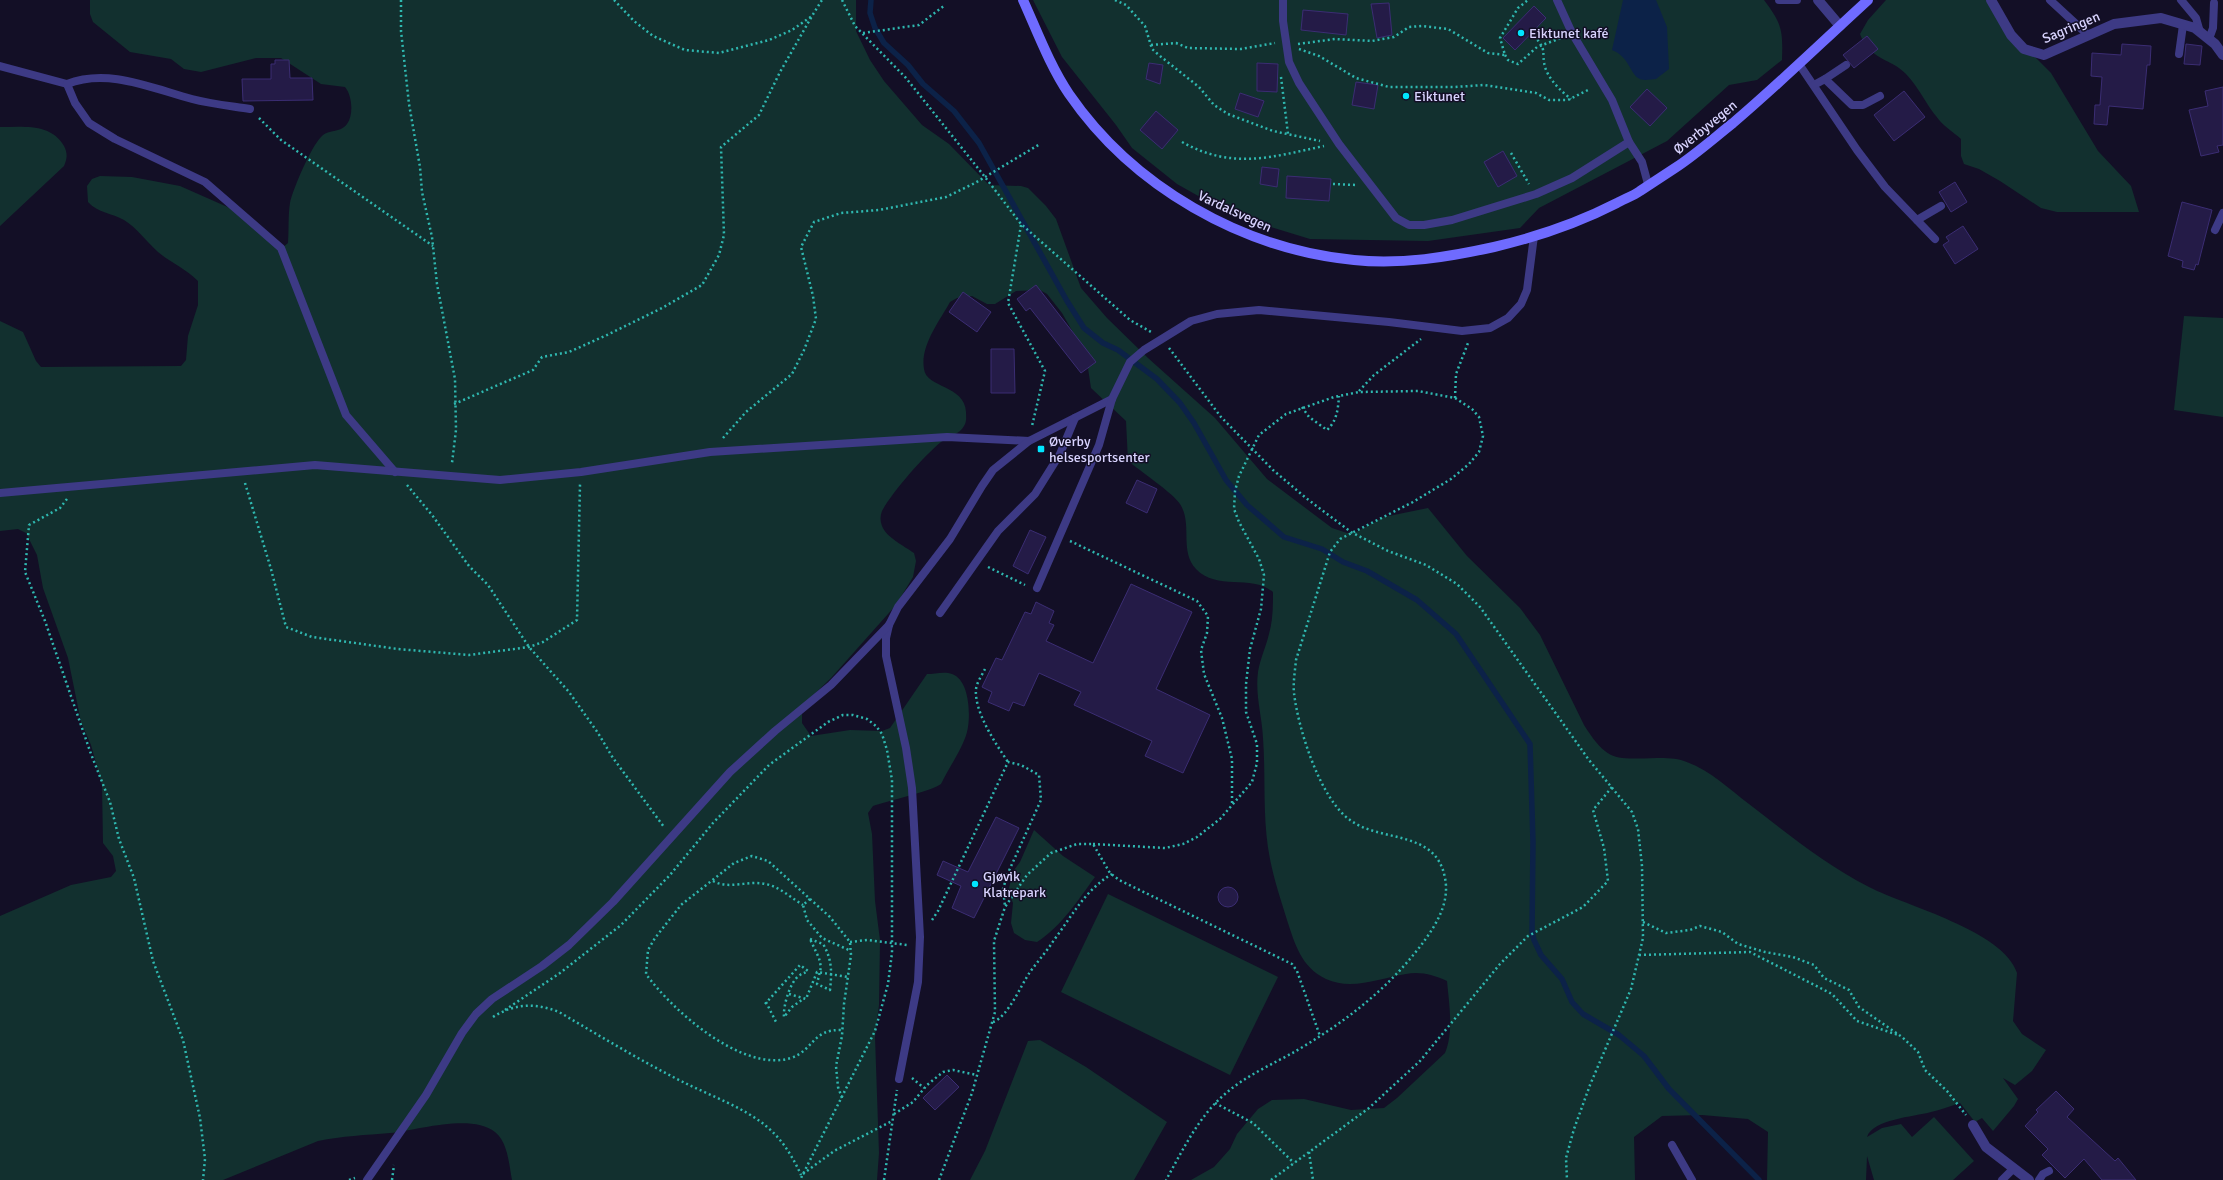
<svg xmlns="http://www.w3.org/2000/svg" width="2223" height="1180" viewBox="0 0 2223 1180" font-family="Signika,sans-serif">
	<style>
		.green { fill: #12302f }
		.water { fill: #0c2248 }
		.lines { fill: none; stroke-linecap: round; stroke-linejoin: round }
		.stream { stroke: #0c2248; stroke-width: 5.5 }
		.building { fill: #241b47; stroke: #3b2d73 }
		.path { stroke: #2fb8b0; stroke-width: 2.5; stroke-dasharray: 2 3; stroke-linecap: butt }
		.lane { stroke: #3d3a85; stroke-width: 8 }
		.street { stroke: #3d3a85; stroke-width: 10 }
		.secondary { stroke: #6f6bff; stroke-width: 10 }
		.poi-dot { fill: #00e5ff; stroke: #130f26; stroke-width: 1.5 }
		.labels { text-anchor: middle; stroke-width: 3; stroke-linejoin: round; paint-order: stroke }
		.street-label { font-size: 14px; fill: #d9d4ff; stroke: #130f26 }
		.poi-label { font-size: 14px; fill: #d9d4ff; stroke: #130f26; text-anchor: start }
	</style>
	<rect width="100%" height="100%" fill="#130f26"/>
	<!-- green -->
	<g class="green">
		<path d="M 90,0 L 856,0 L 856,31 L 870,60 L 884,81 L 922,125 L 949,144 L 989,185 L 1021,186 L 1028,188 L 1046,206 L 1056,219 L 1081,288 L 1107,318 L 1148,358 L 1215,418 L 1267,479 L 1332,528 L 1347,533 L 1356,532 L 1384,517 L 1428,508 L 1467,556 L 1520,608 L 1540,635 L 1584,725 C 1608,763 1616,759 1657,758 C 1666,758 1676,758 1684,761 C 1710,770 1728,788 1749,804 C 1788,834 1825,864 1869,887 C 1906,906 2004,931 2017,973 L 2013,1021 L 2022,1034 L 2046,1050 L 2032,1071 L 2015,1085 L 2003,1078 L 2018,1099 L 2014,1106 L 1993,1131 L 1982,1118 L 1975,1122 L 1960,1103 C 1950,1106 1940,1110 1931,1112 C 1913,1117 1873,1119 1867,1137 L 1882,1128 L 1901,1124 L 1912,1137 L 1934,1117 L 1974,1161 L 1953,1180 L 1874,1180 L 1867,1156 L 1866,1180 L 1767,1180 L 1768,1132 L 1748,1119 L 1702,1115 L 1662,1116 L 1634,1137 L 1635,1180 L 1191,1180 L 1214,1167 L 1230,1149 L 1237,1134 L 1258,1109 L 1272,1100 L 1304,1099 L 1351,1110 L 1384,1108 L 1397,1098 L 1445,1053 C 1454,1032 1449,1003 1447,981 C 1434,975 1420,971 1406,974 C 1380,978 1352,991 1326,979 C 1301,967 1295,944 1287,920 C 1281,900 1274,880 1270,859 C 1262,819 1266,778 1263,738 C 1262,716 1255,695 1258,672 C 1260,659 1266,647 1269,634 C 1273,620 1273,606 1273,592 C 1252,574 1217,591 1196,569 C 1179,551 1193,524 1180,504 C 1174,494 1139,470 1128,461 L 1126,421 L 1091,388 L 1086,355 L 1062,313 L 1047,294 L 1040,290 L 1016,291 L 995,304 L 987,304 L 972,296 L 957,298 L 950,302 C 939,322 920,346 924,369 C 926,388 965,385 966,412 C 966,417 967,421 964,426 C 960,434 948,437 941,442 C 924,456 893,491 882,511 C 880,516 880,521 882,526 C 886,537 904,546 914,553 L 916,561 L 913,577 L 896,605 L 831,678 L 802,706 L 802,723 L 811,736 L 850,730 L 882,731 L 890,728 L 927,674 C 934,674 945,671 952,674 C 970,680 971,717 967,732 C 963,748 948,769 941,784 C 932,791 887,801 873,806 L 868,813 L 872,834 L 875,901 L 880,940 L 879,1005 L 875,1037 L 879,1153 L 877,1180 L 512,1180 C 509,1165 508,1142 495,1132 C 472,1113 417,1130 390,1133 C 366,1135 342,1136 318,1141 L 223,1180 L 0,1180 L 0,916 L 71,885 L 111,877 L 116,871 L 113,856 L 103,843 L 102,785 L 91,745 L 81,722 L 68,658 L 43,588 L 37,555 L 26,533 L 18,529 L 0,531 L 0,321 L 23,332 L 36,361 L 41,367 L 181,366 L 186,360 L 188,336 L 198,305 L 198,281 C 185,268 171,263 158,252 C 146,241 137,228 124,220 C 112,213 98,213 88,202 L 87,186 L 92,179 L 100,176 L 132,177 L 180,186 L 232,209 L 282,248 L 288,243 C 289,230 288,215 290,203 C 293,189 311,147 321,137 C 328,129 341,133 347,124 C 354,115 352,95 345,87 L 321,84 L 281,58 L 256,58 L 201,72 L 184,69 L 171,59 L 130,52 L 93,22 L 90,14 Z"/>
		<path d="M 1033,0 L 1764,0 C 1782,24 1783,30 1782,60 L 1757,80 L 1729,85 L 1667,141 L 1539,208 L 1520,228 L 1428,241 L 1310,239 L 1232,215 L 1177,184 L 1132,148 L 1116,125 L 1062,57 Z"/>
		<path d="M 1886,0 L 1988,0 L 2017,39 L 2051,73 L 2098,151 L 2131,186 L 2139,212 L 2057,212 L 2041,208 L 2000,181 L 1979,169 L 1964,164 L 1961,156 L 1961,139 C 1953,132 1942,125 1936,116 C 1923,100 1914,77 1896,66 C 1880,57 1867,53 1860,34 L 1868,20 Z"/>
		<path d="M 0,127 C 23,127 51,123 64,146 C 68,154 67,159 64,166 L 0,226 Z"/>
		<polygon points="2184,316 2223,318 2223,417 2174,410"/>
		<path d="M 1034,830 L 1063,856 L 1095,877 C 1078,900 1062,926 1037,942 L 1025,940 L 1014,933 L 1011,923 L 1013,903 L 1008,891 L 1014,870 L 1020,862 Z"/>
		<polygon points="1108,894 1278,977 1230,1075 1061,992"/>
		<polygon points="1040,1040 1086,1067 1167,1122 1134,1180 970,1180 985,1151 1028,1041"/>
	</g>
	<!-- water -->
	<path class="water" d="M 1623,0 L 1656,0 L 1667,27 L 1669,69 L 1656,79 C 1652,79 1644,81 1640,79 C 1630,75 1630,57 1612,50 Z"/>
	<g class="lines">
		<!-- stream -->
		<polyline class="stream" points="871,0 870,13 875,28 884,43 908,65 923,84 954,111 979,143 1067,301 1084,328 1103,343 1118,350 1157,379 1180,403 1194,423 1226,480 1247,505 1284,537 1322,549 1343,562 1367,571 1417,600 1456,634 1530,744 1533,842 1532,932 1534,940 1541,955 1562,979 1572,1002 1583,1014 1619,1035 1644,1056 1669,1089 1759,1180"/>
	</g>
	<!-- building -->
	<g class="building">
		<polygon points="1389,3 1392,35 1377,38 1371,4"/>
		<polygon points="1534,6 1546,18 1515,50 1503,38"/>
		<polygon points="1303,10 1348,14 1346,35 1301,30"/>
		<polygon points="1867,36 1878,49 1854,68 1843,55"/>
		<polygon points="2122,44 2151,46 2150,65 2147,65 2143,109 2109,106 2107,125 2094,124 2095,105 2100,105 2102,77 2091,76 2092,53 2121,55"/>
		<polygon points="2186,44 2202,46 2200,65 2184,64"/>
		<polygon points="275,60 289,60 290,78 312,78 313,100 243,101 242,79 271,79 271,64 275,64"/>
		<polygon points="1149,63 1163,65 1160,84 1146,79"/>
		<polygon points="1257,63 1278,64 1277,92 1257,91"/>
		<polygon points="1356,82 1378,85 1374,109 1352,105"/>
		<polygon points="2223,87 2223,145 2217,146 2219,152 2201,156 2189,110 2208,106 2205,91"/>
		<polygon points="1647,89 1667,108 1650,126 1630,107"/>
		<polygon points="1904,91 1925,117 1894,141 1874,115"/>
		<polygon points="1240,93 1264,101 1258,117 1235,109"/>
		<polygon points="1156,111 1178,130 1162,149 1140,130"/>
		<polygon points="1503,151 1517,176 1498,187 1484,162"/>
		<polygon points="1262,167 1279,169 1277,187 1260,184"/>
		<polygon points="1287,176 1331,179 1329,201 1286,198"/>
		<polygon points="1955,182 1967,202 1951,212 1939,192"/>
		<polygon points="2182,202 2212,210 2198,265 2196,264 2194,270 2182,267 2183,261 2168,256"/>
		<polygon points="1963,226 1978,249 1955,264 1943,245 1949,241 1946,237"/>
		<polygon points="1036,285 1096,362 1081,373 1030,308 1026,311 1017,299"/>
		<polygon points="963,292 991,312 977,332 949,312"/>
		<polygon points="991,349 1014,349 1015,393 991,393"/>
		<polygon points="1137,480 1157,489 1147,513 1126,503"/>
		<polygon points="1030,530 1046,537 1028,574 1013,566"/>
		<polygon points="1131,584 1192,612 1156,689 1210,715 1183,773 1145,756 1152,741 1074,705 1081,692 1039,673 1024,706 1013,702 1009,711 988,702 992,692 982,687 996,658 1002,660 1025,612 1031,614 1036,602 1054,611 1049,623 1054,625 1046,641 1093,663"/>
		<polygon points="996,817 1019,828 974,918 952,908 961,886 937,875 943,861 968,872"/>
		<circle cx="1228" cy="897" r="10"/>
		<polygon points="947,1075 959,1087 935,1110 923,1098"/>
		<polygon points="2056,1091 2074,1109 2067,1117 2115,1161 2118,1158 2136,1180 2102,1180 2084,1159 2065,1178 2042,1155 2048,1149 2025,1126 2038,1112 2036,1110"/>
	</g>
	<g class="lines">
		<!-- path -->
		<g class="path">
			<polyline points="401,0 401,31 409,104 420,167 422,192 432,237 437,284 455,379 456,430 452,463"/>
			<polyline points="614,0 634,21 653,36 685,50 719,53 769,40 792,30 812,16 822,0"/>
			<polyline points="842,0 855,26 906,78 985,177 1021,224 1130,320 1151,332"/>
			<polyline points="1115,0 1126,5 1145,26 1152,49 1160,56 1199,87 1214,105 1228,114 1273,131 1320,141"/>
			<polyline points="863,33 919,25 945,5"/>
			<path d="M 1534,36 C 1548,51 1541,51 1545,67 C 1549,80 1561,91 1571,99"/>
			<polyline points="1298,44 1335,39 1372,41 1394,37 1409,27 1422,26 1448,29 1488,53 1505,55 1500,38 1518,8 1528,0"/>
			<polyline points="1151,45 1176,43 1188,48 1241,49 1275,43"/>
			<polyline points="1299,49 1319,56 1356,78 1389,87 1455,87 1484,85 1536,93 1549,100 1568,100 1590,89"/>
			<polyline points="1505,55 1508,60 1518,64 1537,47 1561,38"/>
			<polyline points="1281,77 1288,134"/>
			<polyline points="259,118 281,140 433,246"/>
			<path d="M 1182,142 C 1232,170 1272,157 1324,146"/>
			<polyline points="1511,153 1529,184"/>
			<polyline points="1333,184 1356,185"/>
			<polyline points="1021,225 1008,303 1045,371 1032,426"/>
			<polyline points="1169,348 1221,417 1273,470 1306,498 1351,532 1388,551 1426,565 1457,584 1480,607 1589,760 1632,812 1638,829 1642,866 1643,938 1631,989 1590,1085 1574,1129 1566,1158 1567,1180"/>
			<polyline points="1359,391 1374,375 1421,339"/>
			<polyline points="1455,398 1456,374 1468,343"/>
			<polyline points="454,404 533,370 542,357 569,352 607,335 662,308 702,285 719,255 724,235 721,147 759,115 780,72 812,16"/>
			<path d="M 1302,407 L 1309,417 L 1327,430 C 1337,421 1338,409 1339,396"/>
			<polyline points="723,438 746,412 792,374 804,350 816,319 813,296 801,247 814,222 841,213 879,210 946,197 975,183 1040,144"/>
			<polyline points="245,483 271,569 286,627 312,637 398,649 469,655 529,647 543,642 577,620 580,484"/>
			<polyline points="407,485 432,515 469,566 488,585 529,647 569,692 598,733 613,758 664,827"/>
			<polyline points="67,499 60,508 29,525 25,572 45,621 91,754 110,802 119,839 134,878 153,961 183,1040 200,1118 205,1159 203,1180"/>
			<polyline points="1070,541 1197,601 1208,616 1207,633 1201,650 1204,674 1222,718 1232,759 1232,806"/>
			<polyline points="988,567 1025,585"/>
			<path d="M 985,669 C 982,675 977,682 976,689 C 974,712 996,744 1008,762"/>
			<path d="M 1093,844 L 1165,848 L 1183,844 L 1197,837 L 1220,819 L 1252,782 L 1257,763 L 1257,744 L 1246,712 L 1246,684 L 1250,649 L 1261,609 L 1264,575 L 1259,559 L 1239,522 L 1234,509 L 1235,491 L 1239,476 L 1259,435 L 1286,414 L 1334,397 L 1359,392 L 1418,391 L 1455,398 L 1472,409 L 1479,417 L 1483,436 L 1479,452 L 1469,464 L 1451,479 L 1413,502 L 1340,539 L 1330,552 L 1296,660 C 1295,671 1293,682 1294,693 C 1298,728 1320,799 1350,820 C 1381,843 1436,829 1445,878 C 1450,903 1436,925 1422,944 C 1387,990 1345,1022 1296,1051 C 1273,1064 1245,1076 1225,1094 C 1198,1117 1183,1150 1166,1180"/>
			<path d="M 713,881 C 729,890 748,880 765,884 C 779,886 791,898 803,905"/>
			<polyline points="810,899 803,905 807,920 822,938 851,951"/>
			<polyline points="932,920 938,911 1008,762 1021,765 1039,775 1041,800 1008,873 1003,889 1005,906"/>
			<polyline points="1643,922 1666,933 1690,930 1700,926 1722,932 1738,944 1765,952 1793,957 1814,965 1824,978 1849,990 1859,1007 1902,1037 1918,1052 1925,1070 1947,1091 1966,1115"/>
			<path d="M 810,939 L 823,944 C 832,959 832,972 830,990 L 817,984 L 821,967 L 819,958 Z"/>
			<polyline points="850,942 867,940 907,945"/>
			<polyline points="1639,955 1750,952 1832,994 1857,1021 1898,1035"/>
			<polyline points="789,994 806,999 817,972 848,977"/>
			<polyline points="766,1002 776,1022"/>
			<path d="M 765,1004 L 800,965 L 808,971 C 805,973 803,973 800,975 C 790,981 783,1006 784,1017 L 792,1007 L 803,999"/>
			<polyline points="505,1010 560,973 621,925 670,875 713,823 769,765 828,722 843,715 853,715 867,719 876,726 882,734 887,750 892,780 892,953 888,984 875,1031 800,1180"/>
			<path d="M 493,1017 C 515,1003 536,1003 559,1012 C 600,1036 641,1061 683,1082 C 711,1096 743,1107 766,1126 C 782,1139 793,1157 801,1175"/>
			<path d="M 993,1022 C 1008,1017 1021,985 1030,972 C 1038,961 1047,951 1054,940 C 1072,916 1085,890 1112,874"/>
			<polyline points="912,1078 924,1088"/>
			<path d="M 842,1098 L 838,1087 L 836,1066 L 842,1036 L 844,1004 L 851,955 L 850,942 L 830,917 L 768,861 L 752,856 L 734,863 L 681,905 L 655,938 L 648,950 L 646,974 C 672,1010 742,1073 791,1058 C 814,1050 812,1029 842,1030"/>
			<polyline points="1215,1103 1253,1123 1294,1163"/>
			<polyline points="894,1114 913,1102 927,1085 943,1072 953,1070 977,1075"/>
			<polyline points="1309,1152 1313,1180"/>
			<polyline points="803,1174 834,1151 892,1121"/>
			<polyline points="349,1180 355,1178"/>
			<polyline points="392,1180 394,1165"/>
			<polyline points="884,1180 897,1090"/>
			<polyline points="939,1180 972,1093 995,1012 994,941 1005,907 1027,875 1051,853 1077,844 1093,844 1110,873 1119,880 1292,964 1297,971 1320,1036"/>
			<polyline points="1271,1180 1369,1108 1420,1061 1500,964 1528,936 1583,907 1608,881 1604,848 1593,810 1612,787"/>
		</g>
		<!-- lane -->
		<g class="lane">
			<polyline points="1283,0 1283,21 1289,62 1299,83 1339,144 1396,218 1409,225 1424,225 1452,220 1536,194 1572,178 1629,142 1642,162 1648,184"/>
			<polyline points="1557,0 1572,33 1612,100 1629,142"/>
			<polyline points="1779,0 1797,0"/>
			<polyline points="2050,0 2088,35"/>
			<polyline points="2181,0 2196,18 2200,32"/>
			<polyline points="2209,39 2213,28 2214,3"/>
			<polyline points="2179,54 2183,25"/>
			<polyline points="1799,64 1857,150 1885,187 1935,239"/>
			<polyline points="0,66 67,84 75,103 89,123 115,139 205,182 281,248 346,415 395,472"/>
			<polyline points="1825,79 1846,65"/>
			<path d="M 67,84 C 108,68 151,88 192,99 C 211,104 231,106 250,109"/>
			<polyline points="1814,85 1825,79 1852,105 1863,105 1880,96"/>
			<polyline points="1917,220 1941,206"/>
			<polyline points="2215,230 2223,213"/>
			<polyline points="0,493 315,465 500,480 581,472 710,452 947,437 1029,441 1112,399"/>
			<polyline points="1037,588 1099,445 1112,399 1130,362 1144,350 1191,321 1217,314 1259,310 1389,322 1462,331 1490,328 1508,318 1521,304 1527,290 1534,236"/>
			<polyline points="940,613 998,531 1035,494 1060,454 1075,418"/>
			<polyline points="889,625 886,638 886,656 906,748 912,788 920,937 918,982 899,1079"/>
			<polyline points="1672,1145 1692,1180"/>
			<polyline points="367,1180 426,1095 462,1033 476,1014 492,999 542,966 569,945 613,902 730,772 775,731 831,685 889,625 898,607 950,539 982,486 993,470 1029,441"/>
			<polyline points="2002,1180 2014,1168"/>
			<polyline points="2039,1180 2043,1174 2049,1171"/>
		</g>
		<!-- street -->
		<g class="street">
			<polyline points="1818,0 1840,26"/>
			<polyline points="1991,0 2011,35 2024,49 2044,55 2114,24 2161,18 2195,28 2215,44 2223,55"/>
			<polyline points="1973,1125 1986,1147 2029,1180"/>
		</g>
		<!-- secondary -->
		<path class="secondary" d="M 1023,0 C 1037,31 1050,66 1069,94 C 1133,187 1242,249 1354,260 C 1401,265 1449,257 1494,247 C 1537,237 1578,223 1617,203 C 1624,199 1633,196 1640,191 C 1652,183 1663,176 1675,168 C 1695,155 1714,138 1733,123 C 1779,84 1823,41 1868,0"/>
	</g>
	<!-- markers -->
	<g class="poi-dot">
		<circle cx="1521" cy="33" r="4"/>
		<circle cx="1406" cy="96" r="4"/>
		<rect x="1037" y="445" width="8" height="8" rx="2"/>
		<circle cx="975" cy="884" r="4"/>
	</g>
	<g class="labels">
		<!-- street labels -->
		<g class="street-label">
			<text transform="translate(2071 27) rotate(-23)" y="5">Sagringen</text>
			<text transform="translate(1705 127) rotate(-39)" y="5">Øverbyvegen</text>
			<text transform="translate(1235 211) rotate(25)" y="5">Vardalsvegen</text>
		</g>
		<!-- poi labels -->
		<g class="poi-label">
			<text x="1529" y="38">Eiktunet kafé</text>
			<text x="1414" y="101">Eiktunet</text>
			<text x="1049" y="446">Øverby<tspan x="1049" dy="16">helsesportsenter</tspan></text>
			<text x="983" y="881">Gjøvik<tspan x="983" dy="16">Klatrepark</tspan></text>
		</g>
	</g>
</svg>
